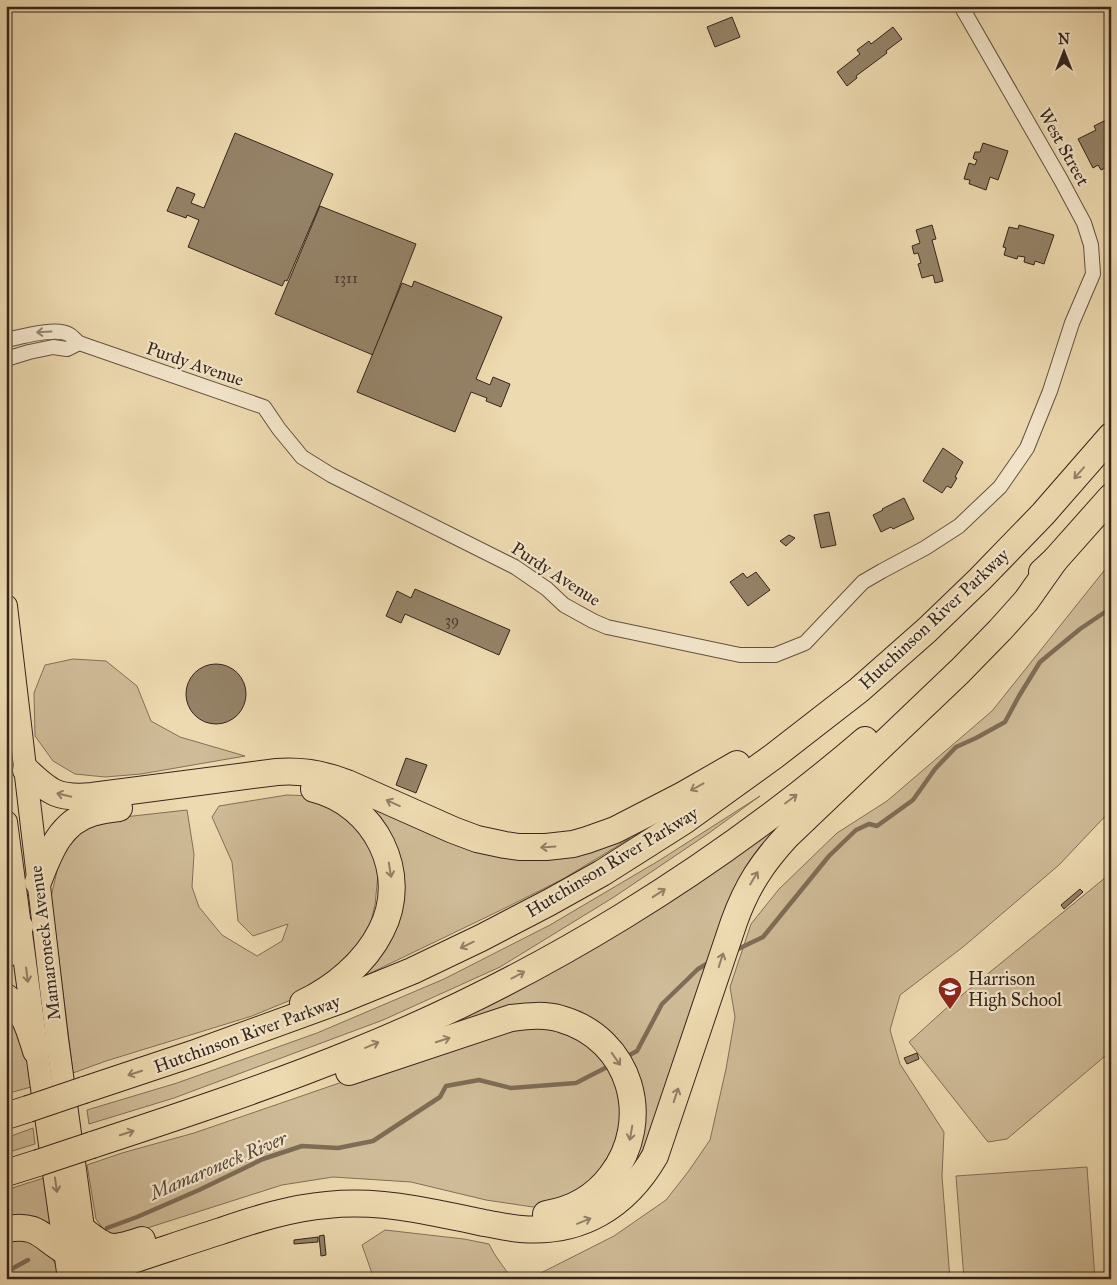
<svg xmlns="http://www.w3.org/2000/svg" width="1117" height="1285" viewBox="0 0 1117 1285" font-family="'IM FELL Great Primer',serif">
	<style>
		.green { fill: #cfbb97; stroke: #827059 }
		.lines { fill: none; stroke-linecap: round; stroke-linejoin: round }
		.stream { stroke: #7e6c56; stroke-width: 4.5 }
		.building { fill: #958368; stroke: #35251b }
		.street-casing { stroke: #635240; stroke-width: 16 }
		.primary-casing { stroke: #35251b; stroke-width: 24 }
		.highway-casing { stroke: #35251b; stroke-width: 28 }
		.street { stroke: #f4e7cc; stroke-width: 14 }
		.primary { stroke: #eedab0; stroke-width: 22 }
		.highway { stroke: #eedab0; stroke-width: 26 }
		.highway-bridge-casing { stroke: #35251b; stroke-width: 28; stroke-linecap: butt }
		.highway-bridge { stroke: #eedab0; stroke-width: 26 }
		.oneway { stroke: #948674 }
		.oneway2 { stroke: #928066 }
		.labels { text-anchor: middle; stroke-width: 4.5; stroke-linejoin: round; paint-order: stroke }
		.number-label { font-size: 15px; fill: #4d3c2e }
		.street-label { font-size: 18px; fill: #35251b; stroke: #f4e7cc }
		.poi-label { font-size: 18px; fill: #35251b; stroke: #f4e7cc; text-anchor: start }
		.water-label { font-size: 19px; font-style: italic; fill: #5a4938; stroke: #f4e7cc }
	</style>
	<rect width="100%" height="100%" fill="#eedab0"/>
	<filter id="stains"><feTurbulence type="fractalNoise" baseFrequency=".004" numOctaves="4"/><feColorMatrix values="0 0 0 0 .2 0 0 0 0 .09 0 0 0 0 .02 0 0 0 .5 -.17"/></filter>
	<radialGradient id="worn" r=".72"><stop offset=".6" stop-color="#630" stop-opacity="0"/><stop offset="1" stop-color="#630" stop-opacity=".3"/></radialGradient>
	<!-- green -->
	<g class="green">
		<polygon points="1111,562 1111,810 1059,865 963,947 900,995 890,1030 900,1064 944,1132 942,1176 950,1279 529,1279 614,1236 666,1200 688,1172 710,1140 726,1069 735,1017 730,987 751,924 779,889 837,833 887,801 992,711"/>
		<polygon points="73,659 106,661 137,686 151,721 180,737 245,756 141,774 105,777 75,774 53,761 35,736 34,693 45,665"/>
		<polygon points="287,795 315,796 345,810 370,840 379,864 375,905 369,929 350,959 303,995 252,1016 106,1061 73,1073 51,897 59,862 79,830 106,819 187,810 194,854 192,887 199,907 222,935 257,956 282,941 288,924 253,936 238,921 232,862 212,817 219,806"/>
		<polygon points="760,796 709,833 614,897 500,967 383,1020 174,1098 89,1124 87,1110 177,1083 317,1033 444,979 550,925 660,860"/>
		<polygon points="359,802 462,841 631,830 629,839 563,879 499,911 358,979 395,919"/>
		<polygon points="786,820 659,1125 623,1192 638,1130 601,1030 461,1026 459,1021 492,1002"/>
		<polygon points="1111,873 1111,1051 1007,1139 988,1142 909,1042 951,1004"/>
		<polygon points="6,1010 26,1049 31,1087 6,1094"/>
		<polygon points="525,1024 570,1031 591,1044 614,1072 624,1116 615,1153 593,1184 565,1200 533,1207 486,1200 411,1182 333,1177 282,1185 119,1237 106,1233 96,1219 87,1165 122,1153 194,1133 476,1036"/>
		<polygon points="33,1128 35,1144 6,1153 6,1138"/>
		<polygon points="1087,1167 1095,1279 964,1279 956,1176"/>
		<polygon points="47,1177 51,1229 6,1224 6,1190"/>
		<polygon points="385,1230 464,1239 489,1244 495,1255 512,1279 374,1279 362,1245"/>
		<polygon points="13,1237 46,1246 58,1269 59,1279 6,1279 6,1239"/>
	</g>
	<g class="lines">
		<!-- stream -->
		<g class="stream">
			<polyline points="736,950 763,937 829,856 856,830 869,824 877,826 913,800 935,769 956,747 976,738 1005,722 1019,696 1040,662 1080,629 1111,608"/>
			<polyline points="624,1058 637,1051 662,1004 698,969 710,962"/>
			<polyline points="107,1228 137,1217 199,1190 263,1159 302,1146 338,1148 373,1141 440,1097 446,1086 479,1080 511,1088 576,1083 611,1065"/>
			<polyline points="6,1272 28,1260"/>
		</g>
	</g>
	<!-- building -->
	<g class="building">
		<polygon points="732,17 740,37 715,47 707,27"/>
		<polygon points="893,27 902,39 886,51 887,53 856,76 857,78 847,86 837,72 860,54 857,50 869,41 871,44"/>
		<polygon points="1108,119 1111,123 1111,140 1108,142 1111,147 1111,165 1101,170 1098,165 1093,168 1078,139 1096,130 1094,126"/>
		<polygon points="235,133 333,174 287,281 285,280 282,286 188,247 199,220 187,215 186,218 167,211 177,187 195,194 191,203 204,208"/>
		<polygon points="983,143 1008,151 998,180 990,177 986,190 970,184 969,184 970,180 964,179 969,163 975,165 977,160 974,159 973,158 975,152 980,152"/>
		<polygon points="320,206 416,244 373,355 275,314"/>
		<polygon points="932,225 936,239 932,240 943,281 935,283 933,275 922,278 918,264 921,263 918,253 914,254 912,246 920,243 916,230"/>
		<polygon points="1019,225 1054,235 1044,264 1035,261 1034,265 1024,262 1025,257 1018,256 1017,259 1004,255 1006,248 1003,247 1009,227 1018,229"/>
		<polygon points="414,281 502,317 476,379 490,385 493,377 510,384 501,407 486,401 487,398 471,392 455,432 357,392 402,283 412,287"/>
		<polygon points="943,448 963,462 955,477 957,478 951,488 947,486 942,493 923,481"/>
		<polygon points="904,498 914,519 893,529 891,527 881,532 873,515 883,510 882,509"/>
		<polygon points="829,512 836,545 821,548 814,515"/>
		<polygon points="789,535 795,538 786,546 780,541"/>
		<polygon points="756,572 770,590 748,606 730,582 743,573 747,578"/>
		<polygon points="415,589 510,630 499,655 405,614 401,623 386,616 397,591 411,598"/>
		<circle cx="216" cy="694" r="30"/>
		<polygon points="406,758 427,765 416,793 396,785"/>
		<polygon points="1080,889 1083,892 1064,909 1061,905"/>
		<polygon points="917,1053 919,1059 907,1064 904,1058"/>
		<polygon points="324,1235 326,1255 321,1256 319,1236"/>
		<polygon points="318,1237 318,1242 294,1244 294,1240"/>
	</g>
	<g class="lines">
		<defs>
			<g id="street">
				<path d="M 6,340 C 21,337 57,326 70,335 C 73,337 76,341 79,343 L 264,407 L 279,429 L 302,457 L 331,475 L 515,567 L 547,589 L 564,605 L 593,621 L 607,627 L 740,655 L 775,655 L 805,643 L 863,582 L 882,571 L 925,548 L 959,526 L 1000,487 L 1027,448 L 1050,391 L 1072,323 L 1093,274 L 1091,245 L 1084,223 L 1061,180 L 961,6"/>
				<polyline points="6,359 29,352 53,347 67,349 79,343"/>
			</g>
			<g id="primary">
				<polyline points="6,606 57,1039 90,1279"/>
				<polyline points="6,822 40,1074 69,1279"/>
			</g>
			<g id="highway">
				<polyline points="1042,572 1055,560 1111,497"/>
				<path d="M 26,770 C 50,793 58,799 92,796 L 277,772 C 302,770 324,774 347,783 L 453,830 L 477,839 L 505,845 L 519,847 L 546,847 L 573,844 L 587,840 L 615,830 L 683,795 L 737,764"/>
				<path d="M 38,882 C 49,854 60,822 92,813 C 101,810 110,809 119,808"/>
				<polyline points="6,954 20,927"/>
				<path d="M 6,997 C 25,1011 29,1029 36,1051"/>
				<path d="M 303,1003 C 334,988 365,963 381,931 C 411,874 375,804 314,789"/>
				<path d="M 349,1072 L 511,1018 C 528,1016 545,1014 561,1019 C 631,1039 654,1120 611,1176 C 595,1197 572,1210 546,1214"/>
				<polyline points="84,1090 198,1052 341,1000 412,971 481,938 550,902 602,873 684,821 774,756 859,690 927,630 980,579 1043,514 1111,436"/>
				<polyline points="6,1116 28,1109"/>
				<path d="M 92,1145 C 180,1116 268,1087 354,1052 C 538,978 715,869 865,740"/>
				<polyline points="6,1173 38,1163"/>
				<path d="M 6,1229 C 38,1223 42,1238 65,1251 C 80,1259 101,1266 117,1265 C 152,1254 186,1242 221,1231 C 256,1219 291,1208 327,1205 C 356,1202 385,1204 414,1209 C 437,1213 461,1218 484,1223 C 496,1225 509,1228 521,1229 C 581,1234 626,1206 655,1156 L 734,922 C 747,886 762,863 788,835 L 960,671 L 1000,630 L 1026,601 L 1055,560"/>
				<path d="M 84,1231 C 109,1251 112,1250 142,1240"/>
			</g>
		</defs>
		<!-- street casing -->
		<use href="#street" class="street-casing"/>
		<!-- primary casing -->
		<use href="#primary" class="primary-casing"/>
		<!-- highway casing -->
		<use href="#highway" class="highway-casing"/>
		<!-- street -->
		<use href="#street" class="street"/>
		<!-- primary -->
		<use href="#primary" class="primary"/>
		<!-- highway -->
		<use href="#highway" class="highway"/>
		<defs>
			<g id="highway-bridge">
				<polyline points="28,1109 84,1090"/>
				<polyline points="38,1163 92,1145"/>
			</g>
		</defs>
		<!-- highway-bridge casing -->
		<use href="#highway-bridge" class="highway-bridge-casing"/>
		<!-- highway-bridge -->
		<use href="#highway-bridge" class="highway-bridge"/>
	</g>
	<!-- one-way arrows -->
	<defs><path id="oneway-shaft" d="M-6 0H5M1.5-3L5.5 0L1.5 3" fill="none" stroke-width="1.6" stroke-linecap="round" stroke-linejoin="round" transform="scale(1.25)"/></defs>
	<use class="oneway" href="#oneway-shaft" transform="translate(44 332) rotate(177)"/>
	<g class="oneway2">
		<use href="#oneway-shaft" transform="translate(1079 473) rotate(131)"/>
		<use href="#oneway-shaft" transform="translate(697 787) rotate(151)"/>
		<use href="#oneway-shaft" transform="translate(64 795) rotate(-167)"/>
		<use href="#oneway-shaft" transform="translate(791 799) rotate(-37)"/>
		<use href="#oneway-shaft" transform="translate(393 803) rotate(-156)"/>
		<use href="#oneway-shaft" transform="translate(548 847) rotate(176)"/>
		<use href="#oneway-shaft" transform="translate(390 870) rotate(81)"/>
		<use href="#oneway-shaft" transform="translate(754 878) rotate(-59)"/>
		<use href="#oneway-shaft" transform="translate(659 893) rotate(-33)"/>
		<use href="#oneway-shaft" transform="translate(467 945) rotate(154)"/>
		<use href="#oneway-shaft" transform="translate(721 960) rotate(-72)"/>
		<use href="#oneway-shaft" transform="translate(27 975) rotate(83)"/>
		<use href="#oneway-shaft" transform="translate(518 975) rotate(-28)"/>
		<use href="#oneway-shaft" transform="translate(443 1040) rotate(-18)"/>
		<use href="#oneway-shaft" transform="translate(372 1045) rotate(-23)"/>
		<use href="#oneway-shaft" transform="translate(616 1059) rotate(55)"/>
		<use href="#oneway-shaft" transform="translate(135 1073) rotate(162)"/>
		<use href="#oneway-shaft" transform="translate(676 1095) rotate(-72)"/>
		<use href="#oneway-shaft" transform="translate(127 1133) rotate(-18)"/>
		<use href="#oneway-shaft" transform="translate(631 1133) rotate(100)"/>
		<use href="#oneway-shaft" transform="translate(56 1185) rotate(82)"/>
		<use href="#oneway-shaft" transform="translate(584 1221) rotate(-22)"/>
	</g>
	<!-- icons -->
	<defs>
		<symbol id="school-pin" viewBox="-11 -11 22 30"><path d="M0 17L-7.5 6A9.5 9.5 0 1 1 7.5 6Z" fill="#8f2418" stroke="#f4e7cc"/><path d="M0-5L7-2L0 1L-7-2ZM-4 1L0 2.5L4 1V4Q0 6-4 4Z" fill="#fff"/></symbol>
	</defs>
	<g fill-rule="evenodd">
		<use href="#school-pin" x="936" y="975" width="28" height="38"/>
	</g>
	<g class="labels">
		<!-- number labels -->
		<g class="number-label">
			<text x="346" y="283">1311</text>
			<text x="452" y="625">39</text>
		</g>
		<!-- street labels -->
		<g class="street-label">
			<text transform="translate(1064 147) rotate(61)" y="6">West Street</text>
			<text transform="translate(195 364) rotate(19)" y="6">Purdy Avenue</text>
			<text transform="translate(556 574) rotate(33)" y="6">Purdy Avenue</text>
			<text transform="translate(934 619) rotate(-43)" y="6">Hutchinson River Parkway</text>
			<text transform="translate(612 862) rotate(-31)" y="6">Hutchinson River Parkway</text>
			<text transform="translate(45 943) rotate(-97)" y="6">Mamaroneck Avenue</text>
			<text transform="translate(247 1034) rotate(-20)" y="6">Hutchinson River Parkway</text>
		</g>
		<!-- poi labels -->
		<g class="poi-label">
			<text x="968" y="985">Harrison<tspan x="968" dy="21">High School</tspan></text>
		</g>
		<!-- water labels -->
		<g class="water-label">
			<text transform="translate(218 1165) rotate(-23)" y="7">Mamaroneck River</text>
		</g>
	</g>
	<!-- margin -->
	<rect width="1117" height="1285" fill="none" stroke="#eedab0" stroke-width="25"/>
	<rect x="8" y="8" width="1102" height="1270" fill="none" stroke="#35251b" stroke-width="2.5"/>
	<rect x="12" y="12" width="1092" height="1260" fill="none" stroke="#35251b"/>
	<!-- north arrow -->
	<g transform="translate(1064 52)" stroke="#f4e7cc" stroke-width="4" paint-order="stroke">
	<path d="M0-4L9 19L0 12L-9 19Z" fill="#35251b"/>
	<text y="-8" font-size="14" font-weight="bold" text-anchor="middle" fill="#35251b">N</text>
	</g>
	<rect width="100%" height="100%" filter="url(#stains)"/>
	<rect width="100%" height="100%" fill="url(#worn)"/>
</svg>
